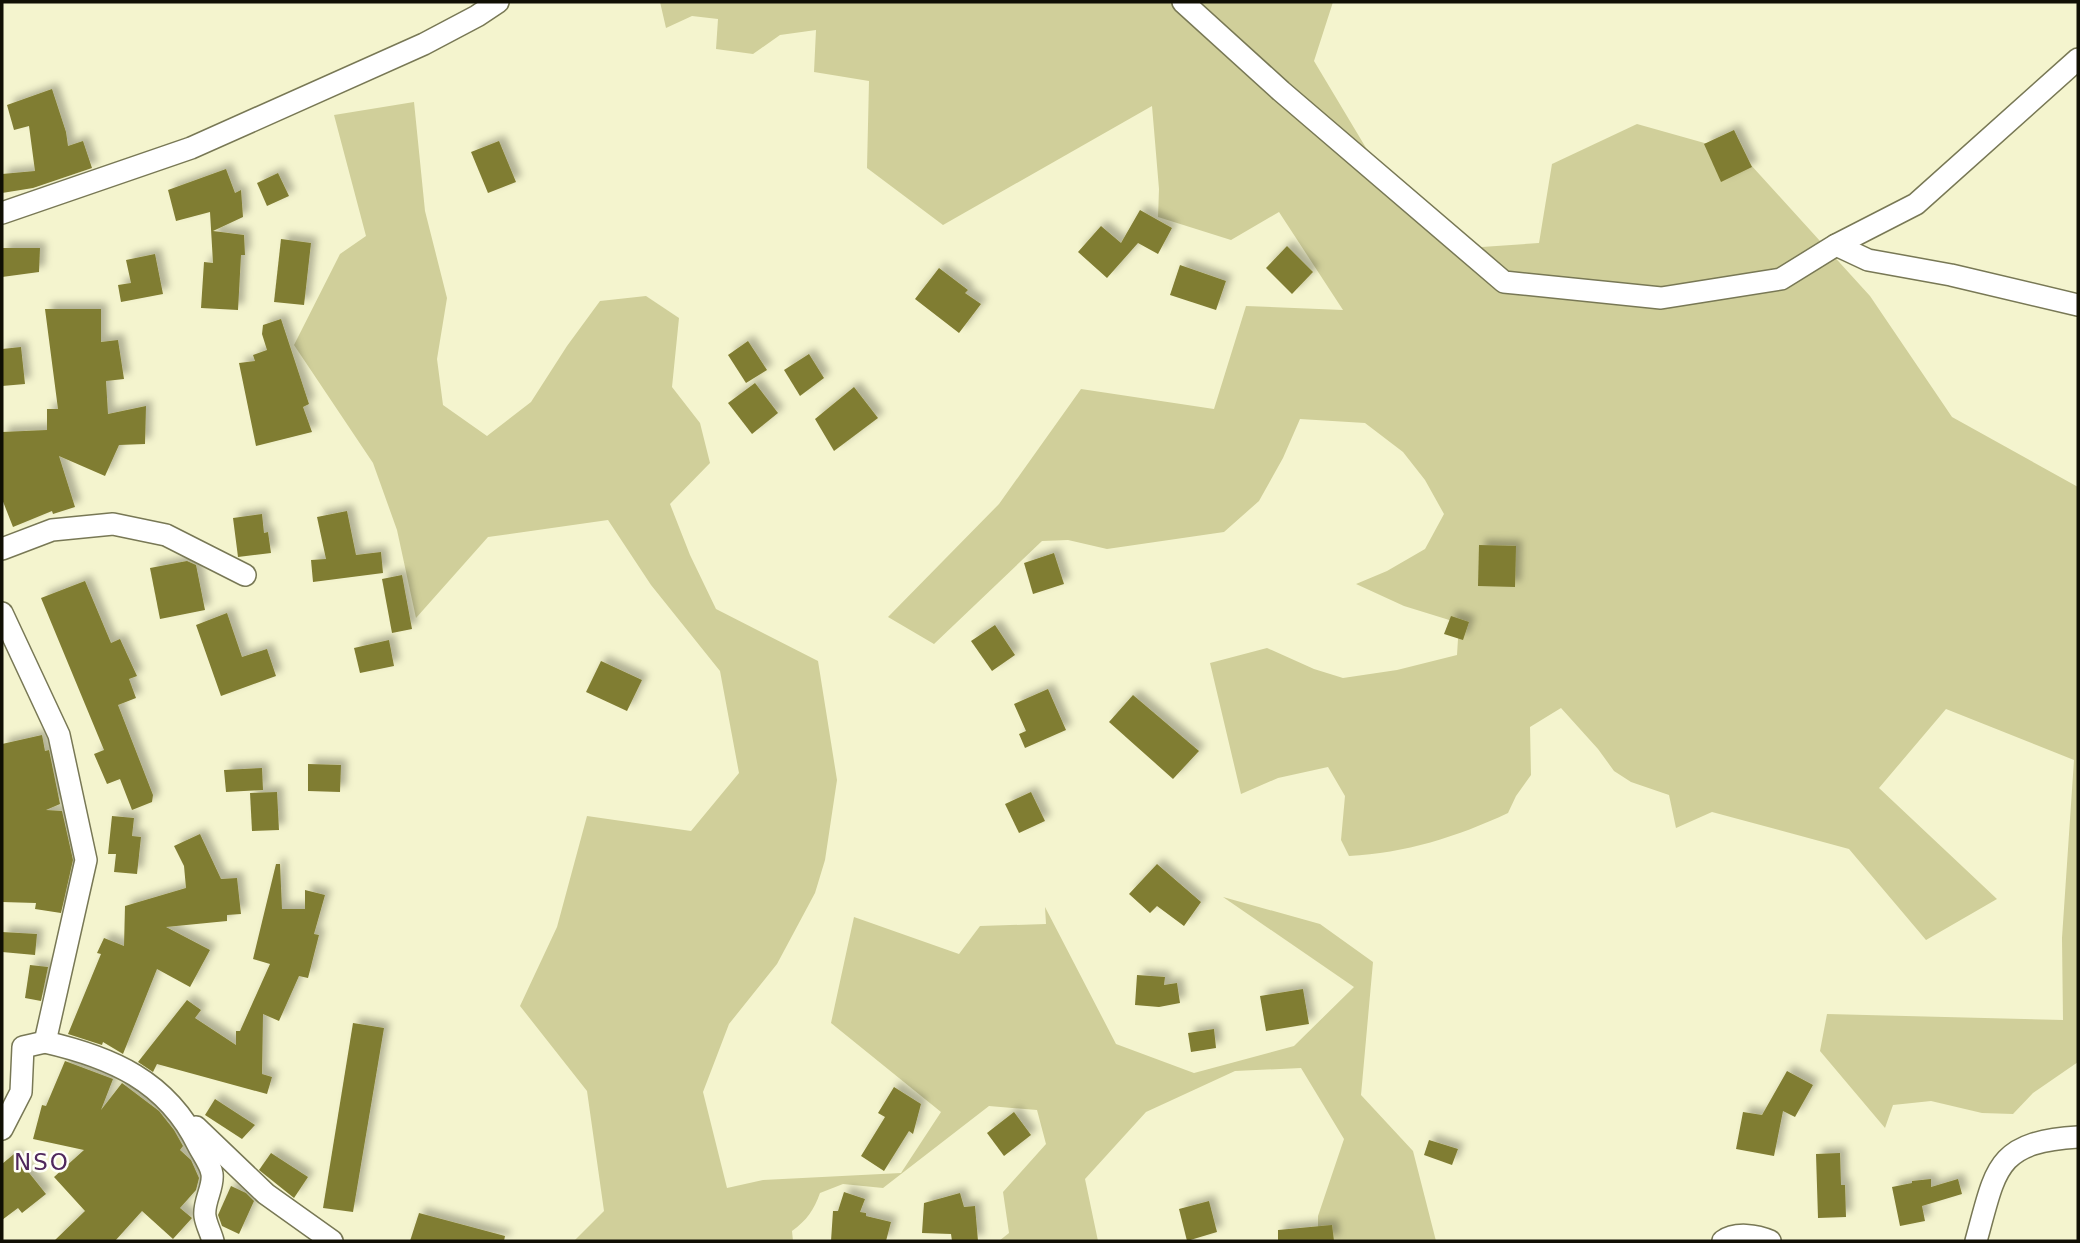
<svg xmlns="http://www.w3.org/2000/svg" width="2080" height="1243" viewBox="0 0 2080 1243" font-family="'DejaVu Sans',sans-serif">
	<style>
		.green { fill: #d0cf9a }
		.building { fill: #807d32; filter: url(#shadow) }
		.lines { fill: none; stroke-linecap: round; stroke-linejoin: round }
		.minor-casing { stroke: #787855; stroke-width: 24 }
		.minor { stroke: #fff; stroke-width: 21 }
		.labels { text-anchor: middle; stroke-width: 5; stroke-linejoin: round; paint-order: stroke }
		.quarter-label { font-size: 23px; letter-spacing: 2px; fill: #50285d; stroke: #fffff7 }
	</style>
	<defs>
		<filter id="shadow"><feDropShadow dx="6" dy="-6" stdDeviation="3.5" flood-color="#0004"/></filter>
	</defs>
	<rect width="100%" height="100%" fill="#f4f4ce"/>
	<!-- green -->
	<g class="green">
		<path d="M 660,2 L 1333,2 L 1314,61 L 1390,188 L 1467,248 L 1539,243 L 1552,164 L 1637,124 L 1740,153 L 1870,296 L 1952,417 L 2078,487 L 2078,1062 L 2033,1093 L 2013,1114 L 1982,1113 L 1931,1101 L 1893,1105 L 1885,1128 L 1820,1051 L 1827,1014 L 2063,1020 L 2062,938 L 2074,760 L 1946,709 L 1879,788 L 1997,899 L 1926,940 L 1849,849 L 1712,812 L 1676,828 L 1669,795 L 1631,782 L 1614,771 L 1598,749 L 1561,708 L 1530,727 L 1531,775 L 1516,796 L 1508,813 C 1457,837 1405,853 1349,856 L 1341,840 L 1345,796 L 1328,767 L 1278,778 L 1241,794 L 1210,663 L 1267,648 L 1314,669 L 1343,678 L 1397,670 L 1457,655 L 1459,623 L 1404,606 L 1356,584 L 1387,571 L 1425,549 L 1444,514 L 1425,480 L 1403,452 L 1365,423 L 1300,419 L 1283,458 L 1259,501 L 1224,532 L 1107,549 L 1068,540 L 1042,541 L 934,644 L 888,617 L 999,504 L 1081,389 L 1214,409 L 1246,306 L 1343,310 L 1279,212 L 1231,240 L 1158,217 L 1159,189 L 1152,106 L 943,225 L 867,168 L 869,81 L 814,72 L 816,30 L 780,35 L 753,54 L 716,49 L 718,19 L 692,16 L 666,28 Z"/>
		<path d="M 414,102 L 425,211 L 447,298 L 437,359 L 443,405 L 487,436 L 531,402 L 567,346 L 600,301 L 646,296 L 679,318 L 672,387 L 700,423 L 710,463 L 670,504 L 690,555 L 716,609 L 818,661 L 837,780 L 825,860 L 815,893 L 777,964 L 729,1024 L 703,1092 L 727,1188 L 763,1180 L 901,1173 L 941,1112 L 831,1023 L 854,917 L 959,954 L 980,926 L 1046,924 L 1045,907 L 1116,1044 L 1194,1073 L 1294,1046 L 1354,987 L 1223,897 L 1320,924 L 1373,962 L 1361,1095 L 1413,1151 L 1436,1241 L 1318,1241 L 1318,1216 L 1344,1139 L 1301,1068 L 1235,1071 L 1146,1112 L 1085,1179 L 1098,1241 L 999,1241 L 1009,1233 L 1003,1192 L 1046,1144 L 1037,1110 L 989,1106 L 883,1188 L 843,1184 L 820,1193 C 814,1210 807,1220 792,1231 L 793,1241 L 574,1241 L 604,1211 L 587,1091 L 520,1006 L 557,927 L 587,816 L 691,831 L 739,773 L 720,671 L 651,585 L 608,520 L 488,537 L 416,618 L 397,530 L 373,463 L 294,345 L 340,254 L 366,236 L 334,115 Z"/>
	</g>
	<!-- building -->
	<g class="building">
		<polygon points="52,89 66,132 68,146 83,141 92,168 33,188 2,193 2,174 35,171 29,126 14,130 7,105"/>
		<polygon points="1734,130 1752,167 1721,182 1704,144"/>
		<polygon points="499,141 516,182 488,193 471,152"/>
		<polygon points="226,169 235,193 241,190 243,217 213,231 244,235 245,255 241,255 238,310 201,308 204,262 213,263 210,212 176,221 168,190"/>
		<polygon points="278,173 289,196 267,206 257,183"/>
		<polygon points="1140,210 1172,228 1158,254 1138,243 1107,278 1078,252 1101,226 1121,243"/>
		<polygon points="281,239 311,243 304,305 274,302"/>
		<polygon points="1287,246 1313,272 1292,294 1266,268"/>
		<polygon points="2,248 40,248 39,272 2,277"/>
		<polygon points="155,254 163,294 121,302 118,285 131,283 126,260"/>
		<polygon points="1180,265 1226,281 1216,310 1170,295"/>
		<polygon points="939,268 968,290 965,293 981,304 959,333 915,299"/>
		<polygon points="45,309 101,309 101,342 118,340 124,379 106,381 108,414 146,406 145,444 119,445 105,476 59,456 75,507 53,514 52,511 13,527 2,499 2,432 47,430 47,409 58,409"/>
		<polygon points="281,319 309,404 303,407 312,432 256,446 239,363 255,361 253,355 267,350 262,334 263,325"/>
		<polygon points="748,341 767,370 746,383 728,355"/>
		<polygon points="21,347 25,384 2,386 2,349"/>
		<polygon points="809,354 824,378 800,396 784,370"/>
		<polygon points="755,383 778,413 752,434 728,403"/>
		<polygon points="854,387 878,418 834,451 815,419"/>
		<polygon points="347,511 356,555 381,552 383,573 313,582 311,560 326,559 317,517"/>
		<polygon points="262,514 264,533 268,532 271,553 238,557 233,518"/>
		<polygon points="1479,545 1516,546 1515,587 1478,586"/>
		<polygon points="1054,553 1064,584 1033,594 1024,563"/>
		<polygon points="187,561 196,565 205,610 160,619 150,568"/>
		<polygon points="402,575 412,629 392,633 382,579"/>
		<polygon points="85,581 111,643 120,639 137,676 129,679 136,698 118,705 153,795 152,802 132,810 120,779 107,784 94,754 104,750 41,598"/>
		<polygon points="227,613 242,657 267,649 276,676 221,696 196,625"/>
		<polygon points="1451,616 1469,622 1463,640 1444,634"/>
		<polygon points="995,625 1015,655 992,671 971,641"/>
		<polygon points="389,640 394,666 360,673 354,648"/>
		<polygon points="601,661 642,680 627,711 586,692"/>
		<polygon points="1048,689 1066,730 1025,748 1019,734 1026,731 1014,704"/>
		<polygon points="1133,695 1199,751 1173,779 1109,722"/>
		<polygon points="42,735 45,751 49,750 60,804 46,810 62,811 73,860 61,913 35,909 36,903 2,902 2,744"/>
		<polygon points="308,764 341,765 340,792 308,791"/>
		<polygon points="262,768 263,790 226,792 224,770"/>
		<polygon points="277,792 279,830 252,831 250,793"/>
		<polygon points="1031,792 1045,821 1019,833 1005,804"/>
		<polygon points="112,816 134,818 132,836 141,837 137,874 114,872 116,854 108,854"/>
		<polygon points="200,834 221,879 237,878 241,914 227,915 227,921 166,927 210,950 190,987 157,969 123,1054 103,1042 102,1045 68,1034 101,954 97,953 104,938 124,946 125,906 186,888 184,866 174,846"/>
		<polygon points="276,864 280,864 282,909 305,909 305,890 325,895 314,934 319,935 308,978 299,976 279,1021 263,1014 262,1074 272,1077 267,1094 157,1064 153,1072 138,1062 187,1000 201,1010 195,1018 236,1045 236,1031 240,1031 270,964 253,959"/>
		<polygon points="1157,864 1201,902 1184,926 1157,906 1150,913 1129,894"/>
		<polygon points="2,932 37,934 35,955 2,952"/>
		<polygon points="30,965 48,967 41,1001 25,998"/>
		<polygon points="1137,975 1165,977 1164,985 1177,983 1180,1003 1159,1007 1135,1005"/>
		<polygon points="1303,989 1309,1024 1266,1031 1260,996"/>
		<polygon points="353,1023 384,1028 353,1212 323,1208"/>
		<polygon points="1214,1029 1216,1048 1191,1052 1188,1033"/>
		<polygon points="65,1061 113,1079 101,1110 122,1083 159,1111 174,1130 183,1146 180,1150 191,1160 199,1178 196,1190 180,1208 192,1218 173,1239 142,1211 115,1241 54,1241 85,1211 54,1177 84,1150 33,1139 42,1105 46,1106"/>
		<polygon points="1787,1071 1813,1085 1795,1117 1783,1111 1774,1156 1736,1149 1743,1112 1762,1115"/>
		<polygon points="894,1087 921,1104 913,1134 909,1131 884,1171 861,1156 885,1117 878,1113"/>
		<polygon points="215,1099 255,1125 242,1139 205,1115"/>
		<polygon points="1014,1112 1031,1135 1004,1156 987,1133"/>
		<polygon points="1429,1140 1458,1149 1452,1165 1424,1155"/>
		<polygon points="271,1153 308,1177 294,1198 259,1170"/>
		<polygon points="1840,1153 1841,1185 1845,1185 1846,1217 1818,1218 1816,1154"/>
		<polygon points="14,1154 46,1194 22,1213 18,1208 2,1220 2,1164"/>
		<polygon points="1931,1179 1931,1187 1958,1179 1962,1194 1922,1206 1925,1221 1900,1226 1892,1187 1912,1183 1912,1181"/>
		<polygon points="231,1186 246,1193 254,1201 239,1234 222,1226 218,1215"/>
		<polygon points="844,1192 865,1199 860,1212 866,1213 866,1216 891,1222 886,1241 831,1241 833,1211 838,1211"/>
		<polygon points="960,1193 964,1207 975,1206 978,1241 952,1241 951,1234 922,1233 924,1203"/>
		<polygon points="1209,1201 1217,1232 1187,1241 1179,1209"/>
		<polygon points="419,1213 505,1236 504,1241 410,1241"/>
		<polygon points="1332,1225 1334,1241 1278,1241 1278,1230"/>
	</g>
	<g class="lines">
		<defs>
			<g id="minor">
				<polyline points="1183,2 1281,91 1504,282 1661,298 1781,279 1836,245 1916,204 2078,59"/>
				<polyline points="2,213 191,148 424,44 477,16 498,2"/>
				<polyline points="1836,245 1868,260 1951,275 2078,305"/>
				<polyline points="2,549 52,530 113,524 166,535 245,575"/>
				<polyline points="2,613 59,735 86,860 45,1042 23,1047 21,1092 2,1129"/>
				<path d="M 45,1042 C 111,1057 167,1081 198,1145 C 202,1153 211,1165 212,1174 C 214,1187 203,1202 205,1216 C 206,1224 211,1233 213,1241"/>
				<polyline points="196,1127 266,1194 332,1241"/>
				<path d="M 1723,1241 C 1735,1232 1757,1235 1770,1241"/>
				<path d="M 1976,1241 C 1996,1169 1995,1142 2078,1137"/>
			</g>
		</defs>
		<!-- minor casing -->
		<use href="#minor" class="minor-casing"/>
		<!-- minor -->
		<use href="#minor" class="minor"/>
	</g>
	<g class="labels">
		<!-- quarter labels -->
		<g class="quarter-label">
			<text x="42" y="1170">NSO</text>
		</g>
	</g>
	<!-- border -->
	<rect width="2080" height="1243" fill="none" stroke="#100f04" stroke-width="7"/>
</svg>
